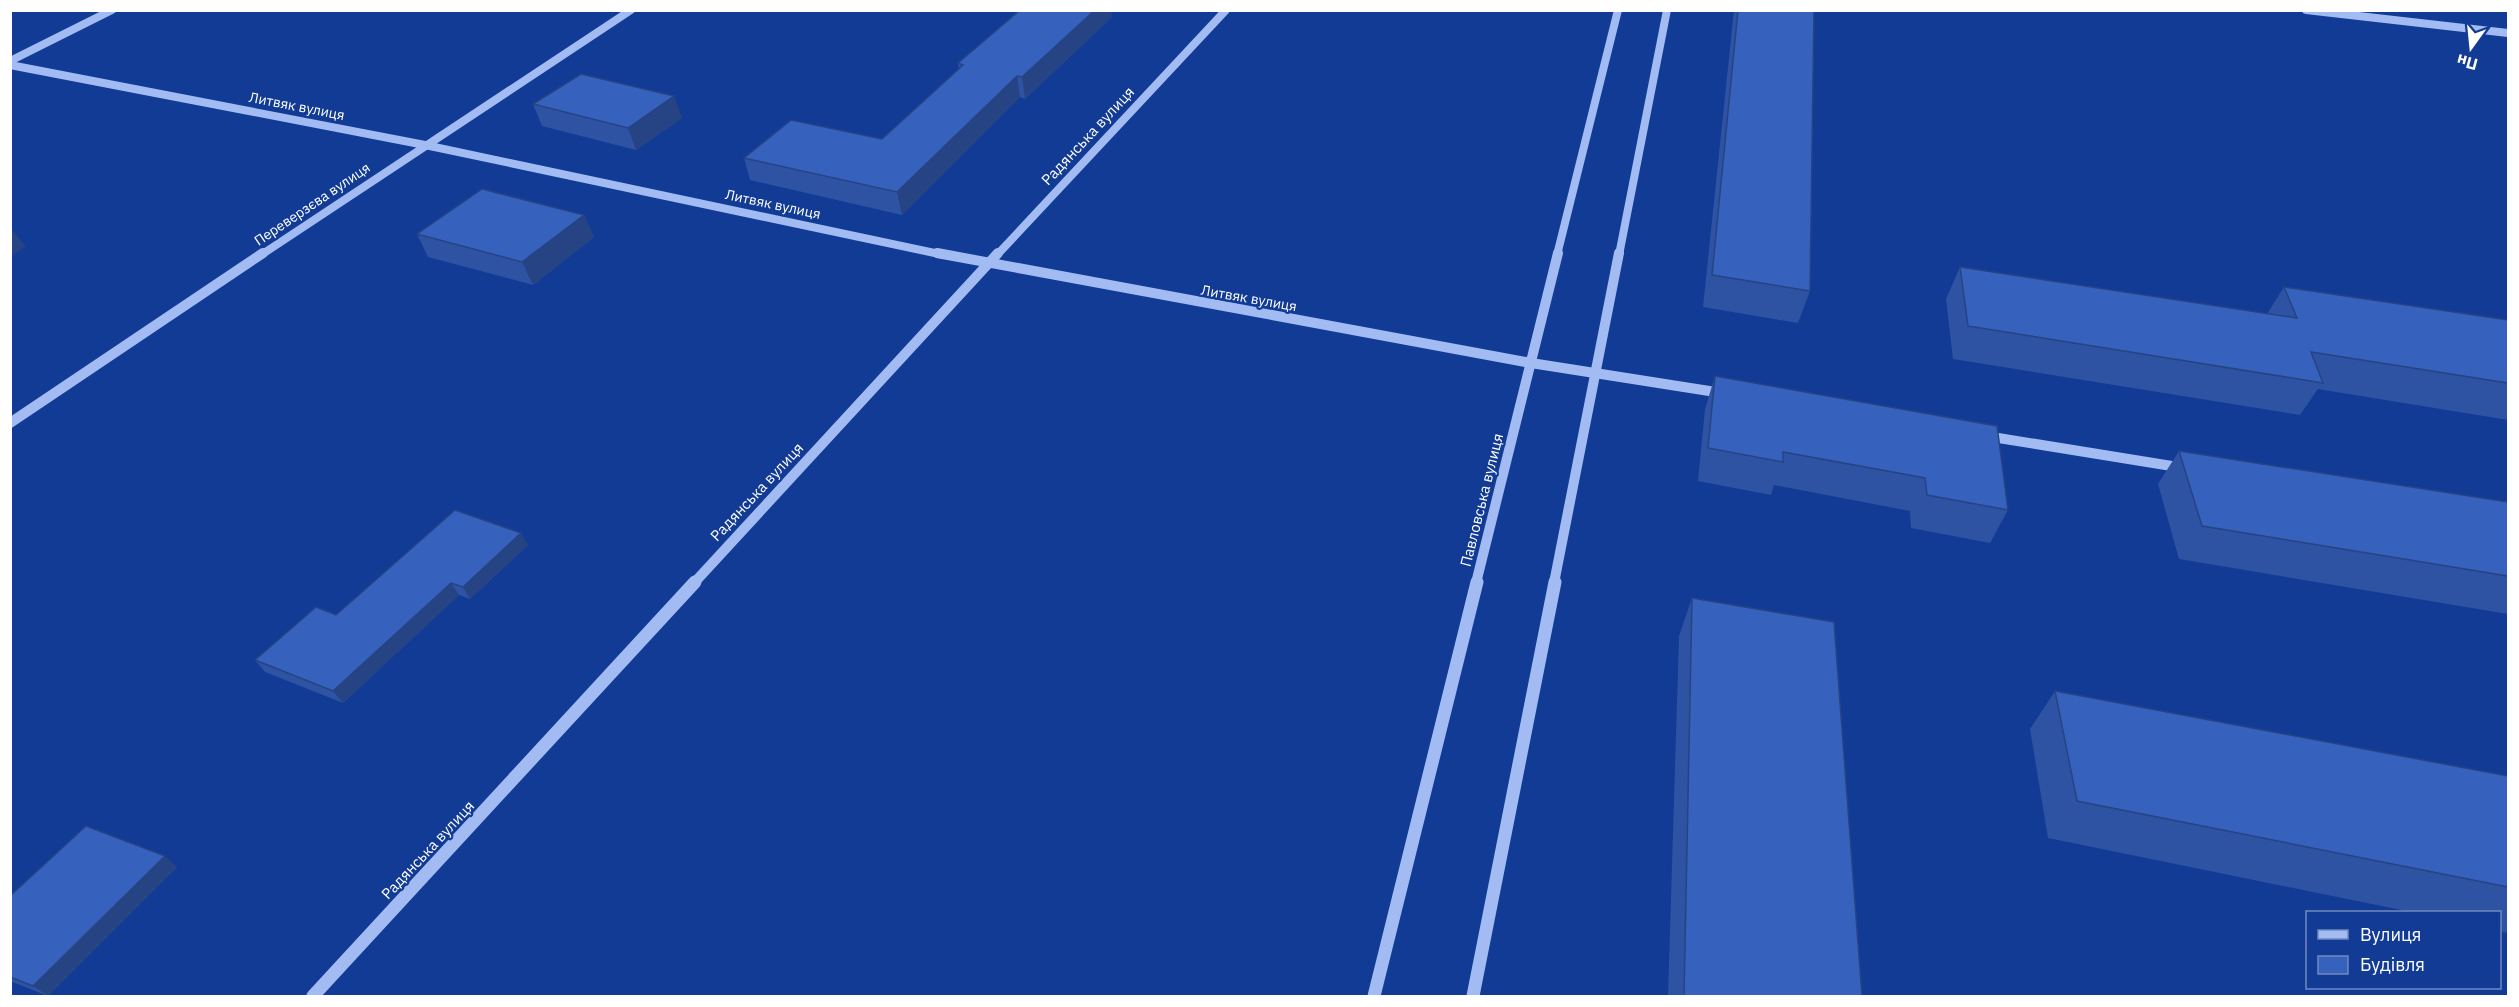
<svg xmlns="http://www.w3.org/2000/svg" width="2519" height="1007" viewBox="0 0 2519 1007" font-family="'IBM Plex Sans',sans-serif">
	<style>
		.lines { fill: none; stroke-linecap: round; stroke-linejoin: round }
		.minor-far2 { stroke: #a2bcf3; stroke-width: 8 }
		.minor-far1 { stroke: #a2bcf3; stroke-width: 10 }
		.minor { stroke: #a2bcf3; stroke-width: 13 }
		.wall { fill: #2e53a2 }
		.shaded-wall { fill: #264484 }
		.building { fill: #3661bc; stroke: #264484; stroke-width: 1.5 }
		.labels { text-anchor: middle; stroke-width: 4.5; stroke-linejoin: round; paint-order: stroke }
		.far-street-label { font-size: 14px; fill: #fff; stroke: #123b95 }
		.street-label { font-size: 15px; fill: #fff; stroke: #123b95 }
	</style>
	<rect width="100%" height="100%" fill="#123b95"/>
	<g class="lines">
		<!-- minor-far2 -->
		<g class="minor-far2">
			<polyline points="2306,10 2508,33"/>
			<polyline points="10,61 112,10"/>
			<polyline points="10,65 425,145 944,255"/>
			<polyline points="261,255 631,10"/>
			<polyline points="997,255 1226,10"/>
			<polyline points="1557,255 1618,10"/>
			<polyline points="1619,255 1667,10"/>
		</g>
		<!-- minor-far1 -->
		<g class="minor-far1">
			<polyline points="937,253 1531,363 1722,393"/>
			<polyline points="10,423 263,253"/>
			<polyline points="1986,436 2184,468"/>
			<polyline points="694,583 998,253"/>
			<polyline points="1476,583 1558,253"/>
			<polyline points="1554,583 1619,253"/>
		</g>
		<!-- minor -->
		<g class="minor">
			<polyline points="313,996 695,582"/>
			<polyline points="1374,996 1477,582"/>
			<polyline points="1473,996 1555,582"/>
		</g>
	</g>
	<!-- wall -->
	<g class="wall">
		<polygon points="1734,10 1814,10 1810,291 1798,323 1703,307"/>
		<polygon points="1112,17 1025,99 1020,97 902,215 750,180 744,158 882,139 959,69 958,63"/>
		<polygon points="533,104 682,118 636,150 542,126"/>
		<polygon points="584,215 594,237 533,285 428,257 417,234"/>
		<polygon points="1960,267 2267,314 2284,287 2508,320 2508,420 2318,389 2300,415 1953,359 1946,299"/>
		<polygon points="1715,376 2008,510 1990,543 1911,528 1910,511 1774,485 1771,495 1698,481 1705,409"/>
		<polygon points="2179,451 2508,502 2508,614 2179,559 2158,484"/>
		<polygon points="528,545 470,599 459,595 343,703 265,672 255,660"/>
		<polygon points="1692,598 1862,996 1668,996 1679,636"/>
		<polygon points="2055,691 2508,776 2508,933 2499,931 2499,912 2411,912 2048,838 2030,729"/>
		<polygon points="177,867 48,996 10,981 10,896"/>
	</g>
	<!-- shaded-wall -->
	<g class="shaded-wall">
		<polygon points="1095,10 1111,10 1112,17 1025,99 1022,77"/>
		<polygon points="1017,76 1020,97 902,215 897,192"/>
		<polygon points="674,96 682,118 636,150 628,128"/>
		<polygon points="584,215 594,237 533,285 522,262"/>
		<polygon points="10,227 26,247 10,256"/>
		<polygon points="521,533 528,545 470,599 463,587"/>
		<polygon points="451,583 459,595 343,703 333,691"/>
		<polygon points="165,856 177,867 48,996 33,986"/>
	</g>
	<!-- building -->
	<g class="building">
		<polygon points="1020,10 1095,10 1022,77 1017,76 897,192 744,158 791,120 882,139 963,65 958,63"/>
		<polygon points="1738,10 1814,10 1810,291 1712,275"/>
		<polygon points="581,74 674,96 628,128 533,104"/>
		<polygon points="482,189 584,215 522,262 417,234"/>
		<polygon points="1960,267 2297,318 2284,287 2508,320 2508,383 2311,352 2323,383 1968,326"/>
		<polygon points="1715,376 1997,426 2008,510 1927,495 1925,478 1783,452 1783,462 1708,448"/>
		<polygon points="2179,451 2508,502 2508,576 2202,526"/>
		<polygon points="455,510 521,533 463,587 451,583 333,691 255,660 316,607 336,615"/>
		<polygon points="1692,598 1834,622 1862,996 1684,996"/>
		<polygon points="2055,691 2508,776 2508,887 2077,801"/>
		<polygon points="86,826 165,856 33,986 10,977 10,896"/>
	</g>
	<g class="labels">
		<!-- far-street labels -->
		<g class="far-street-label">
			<text transform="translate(297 106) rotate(11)" y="5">Литвяк вулиця</text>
			<text transform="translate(312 204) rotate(-34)" y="5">Переверзєва вулиця</text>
			<text transform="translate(773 204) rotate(12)" y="5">Литвяк вулиця</text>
			<text transform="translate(1249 298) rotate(10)" y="5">Литвяк вулиця</text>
		</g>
		<!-- street labels -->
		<g class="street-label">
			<text transform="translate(1088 136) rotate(-47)" y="5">Радянська вулиця</text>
			<text transform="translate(757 492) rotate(-47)" y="5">Радянська вулиця</text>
			<text transform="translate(1482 500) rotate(-76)" y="5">Павловська вулиця</text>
			<text transform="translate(428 850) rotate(-47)" y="5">Радянська вулиця</text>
		</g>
	</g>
	<!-- border -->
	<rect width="2519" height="1007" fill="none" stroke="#ffffff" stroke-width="24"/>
	<!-- legend -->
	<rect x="2306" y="911" width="195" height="78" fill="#123b95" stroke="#7189bf" stroke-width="1.5"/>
	<rect x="2318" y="930" width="30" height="9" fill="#a2bcf3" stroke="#7189bf" stroke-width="1.5"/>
	<text x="2360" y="941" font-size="18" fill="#ffffff">Вулиця</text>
	<rect x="2318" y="956" width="30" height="18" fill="#3661bc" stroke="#7189bf" stroke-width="1.5"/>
	<text x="2360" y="971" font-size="18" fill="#ffffff">Будівля</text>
	<!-- north arrow -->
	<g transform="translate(2471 48) rotate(195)" stroke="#123b95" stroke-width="4.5" paint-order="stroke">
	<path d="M0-4.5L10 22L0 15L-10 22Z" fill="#ffffff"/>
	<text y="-9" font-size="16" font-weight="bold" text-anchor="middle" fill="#ffffff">Пн</text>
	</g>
</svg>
